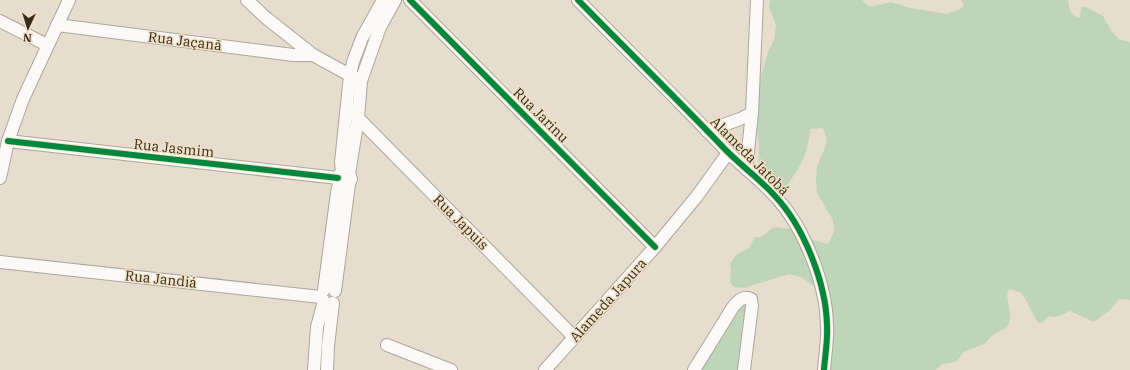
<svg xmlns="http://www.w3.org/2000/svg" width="1130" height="370" viewBox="0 0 1130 370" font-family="'IBM Plex Serif',serif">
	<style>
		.green { fill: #bfd5ba }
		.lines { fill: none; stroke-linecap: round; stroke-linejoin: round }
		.minor-casing { stroke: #ada69a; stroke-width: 14 }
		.minor { stroke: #fbfaf8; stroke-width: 12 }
		.cycleway-casing { stroke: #f1e0c3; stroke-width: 8 }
		.cycleway { stroke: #00873e; stroke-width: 6 }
		.labels { text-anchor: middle; stroke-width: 3; stroke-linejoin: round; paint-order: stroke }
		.street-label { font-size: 14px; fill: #342d22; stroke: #f1e0c3 }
	</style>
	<rect width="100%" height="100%" fill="#e6ddce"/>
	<!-- green -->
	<g class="green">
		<path d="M 770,0 L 862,0 L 870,7 L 891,2 L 910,8 L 947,14 L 962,8 L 964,5 L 961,0 L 1068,0 C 1069,8 1070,15 1078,18 L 1080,17 L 1081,8 L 1084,6 L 1103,16 L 1112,32 L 1119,39 L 1130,42 L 1130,300 L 1119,299 L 1110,310 L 1094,322 L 1070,311 L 1056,317 L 1049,316 L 1042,323 L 1038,323 L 1024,297 L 1020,292 L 1009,289 L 1007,295 L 1010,314 L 1009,324 L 1006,328 L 994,334 L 984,344 L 964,352 L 956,362 L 942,364 L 936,370 L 825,370 L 826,330 L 817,288 L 801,277 L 789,274 L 744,288 L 734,287 L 730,282 L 731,270 L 730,264 L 736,255 L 749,248 L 755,237 L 761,237 L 774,227 L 791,229 L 803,237 L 828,244 L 834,232 L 833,220 L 817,193 L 816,180 L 817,165 L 823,153 L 827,141 L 823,128 L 810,129 C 808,158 798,170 782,192 L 779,193 C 770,185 762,177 759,165 C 758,160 759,154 759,149 C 759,136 756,124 751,112 L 768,52 L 774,40 L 776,25 L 769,7 Z"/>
		<polygon points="740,301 749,304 743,370 702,370 737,304"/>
	</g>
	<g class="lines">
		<defs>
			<g id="minor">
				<polyline points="247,0 265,17 313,55 357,79"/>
				<polyline points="410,0 655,247"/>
				<path d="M 578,0 C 625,48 673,95 720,144 C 737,163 758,177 775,196 C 804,227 826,283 827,325 C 828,340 825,355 824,370"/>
				<polyline points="0,21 47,45"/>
				<polyline points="57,25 293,55 313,55"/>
				<polyline points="347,109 358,118 574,337"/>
				<polyline points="707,131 740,119 752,113"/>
				<polyline points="8,141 338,178"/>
				<polyline points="746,169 752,113 757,0"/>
				<polyline points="342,172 341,162 342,153 350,75 353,62 362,38 383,0"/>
				<polyline points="349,174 358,118 361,81 380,27 395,0"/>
				<polyline points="0,178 8,141 23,99 69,0"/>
				<polyline points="0,262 321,297"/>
				<polyline points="324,290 337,193 339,183"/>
				<polyline points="335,291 349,184 351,179 349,174 346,172 340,174 338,178 339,183 344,186 349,184"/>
				<polyline points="387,345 451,370"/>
				<polyline points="314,370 317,327 324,301"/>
				<polyline points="327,370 328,346 333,303"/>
				<polyline points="545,370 655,247 697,196 728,153"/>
				<path d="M 694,370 L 733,307 C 738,301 743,295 751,299 L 752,306 L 744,370"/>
			</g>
		</defs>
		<!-- minor casing -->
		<use href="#minor" class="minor-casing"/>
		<!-- minor -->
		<use href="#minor" class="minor"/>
		<defs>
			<g id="cycleway">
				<polyline points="410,0 655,247"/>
				<path d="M 578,0 C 625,48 673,95 720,144 C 737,163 758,177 775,196 C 804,227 826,283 827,325 C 828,340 825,355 824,370"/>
				<polyline points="8,141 338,178"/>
			</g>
		</defs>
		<!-- cycleway casing -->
		<use href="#cycleway" class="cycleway-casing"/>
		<!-- cycleway -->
		<use href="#cycleway" class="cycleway"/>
	</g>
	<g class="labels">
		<!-- street labels -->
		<g class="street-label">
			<text transform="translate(185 41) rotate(7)" y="5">Rua Jaçanã</text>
			<text transform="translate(541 115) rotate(45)" y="5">Rua Jarinu</text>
			<text transform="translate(174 148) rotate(6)" y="5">Rua Jasmim</text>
			<text transform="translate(750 156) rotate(45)" y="5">Alameda Jatobá</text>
			<text transform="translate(461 222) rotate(45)" y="5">Rua Japuis</text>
			<text transform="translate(161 279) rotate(6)" y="5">Rua Jandiá</text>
			<text transform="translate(608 300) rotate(-48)" y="5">Alameda Japura</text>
		</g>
	</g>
	<!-- north arrow -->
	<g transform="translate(28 28) rotate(184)" stroke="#f1e0c3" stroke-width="3" paint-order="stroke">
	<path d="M0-3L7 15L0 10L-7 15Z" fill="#342d22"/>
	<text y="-6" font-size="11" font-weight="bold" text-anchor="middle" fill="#342d22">N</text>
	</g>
</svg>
